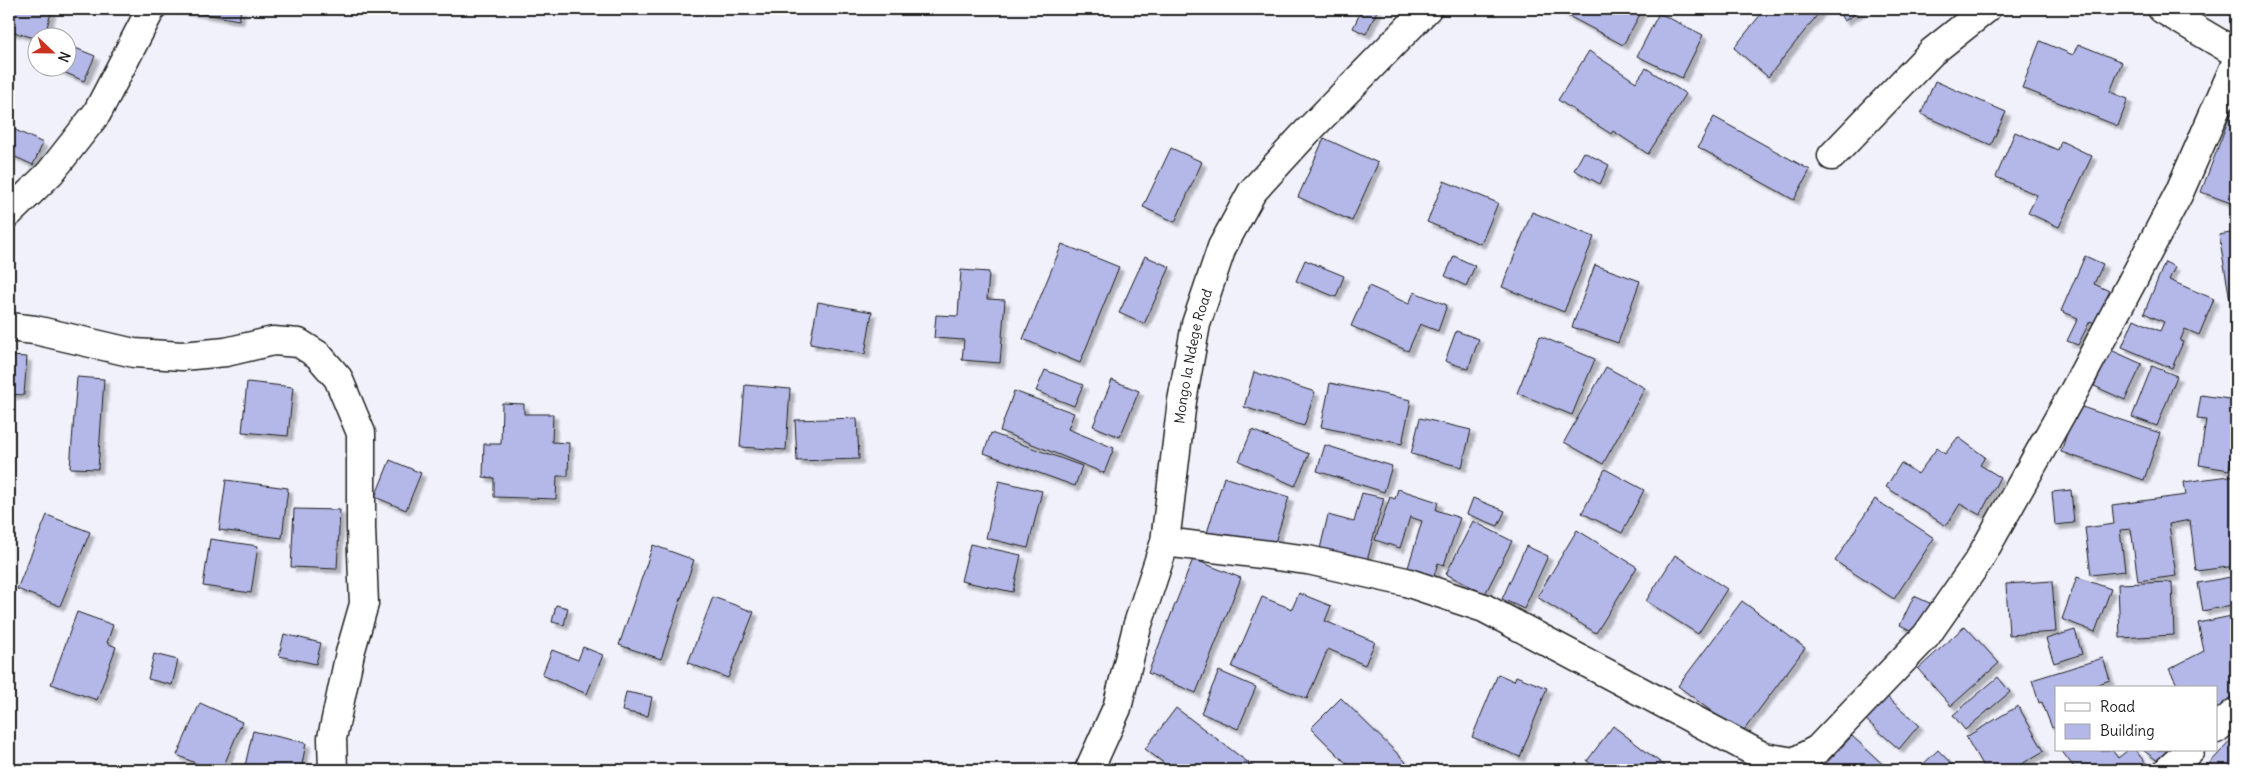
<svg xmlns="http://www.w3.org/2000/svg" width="2245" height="779" viewBox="0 0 2245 779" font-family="Delius,sans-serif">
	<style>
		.building { fill: #b4b8e9; stroke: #1c1c1c; filter: url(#shadow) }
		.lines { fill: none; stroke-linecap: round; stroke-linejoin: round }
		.minor-casing { stroke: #1c1c1c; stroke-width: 31 }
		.minor { stroke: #fff; stroke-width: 28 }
		.labels { text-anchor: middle; stroke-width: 4; stroke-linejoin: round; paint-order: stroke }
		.street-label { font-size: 14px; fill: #1c1c1c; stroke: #fff }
	</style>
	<defs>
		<filter id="shadow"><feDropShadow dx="4.5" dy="4.5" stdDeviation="1" flood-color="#0004"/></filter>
	</defs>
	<rect width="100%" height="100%" fill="#f0f1fb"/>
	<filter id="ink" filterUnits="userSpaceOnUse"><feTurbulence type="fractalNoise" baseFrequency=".02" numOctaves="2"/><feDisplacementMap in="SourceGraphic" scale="10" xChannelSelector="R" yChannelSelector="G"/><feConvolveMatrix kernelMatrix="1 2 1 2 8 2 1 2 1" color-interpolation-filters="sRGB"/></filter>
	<g filter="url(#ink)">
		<!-- building -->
		<g class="building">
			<polygon points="16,9 52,9 44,38 38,38 38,39 10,31"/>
			<polygon points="176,9 241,9 239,20"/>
			<polygon points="1362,9 1378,9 1366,34 1353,28"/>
			<polygon points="1566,9 1643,9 1623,45 1563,13"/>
			<polygon points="1765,9 1822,9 1768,77 1734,48"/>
			<polygon points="1837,9 1863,9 1844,21"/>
			<polygon points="1659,13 1703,35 1682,78 1637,56"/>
			<polygon points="2040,41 2073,55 2078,44 2122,62 2110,92 2128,99 2118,126 2022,88"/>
			<polygon points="68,45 95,56 84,81 57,69 68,68"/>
			<polygon points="1589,51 1636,82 1646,68 1686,94 1648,154 1613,131 1611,134 1558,100"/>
			<polygon points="1935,81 2006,112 1991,145 1921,114"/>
			<polygon points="2231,113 2236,115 2236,205 2201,192"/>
			<polygon points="1714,117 1810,170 1794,200 1698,147"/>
			<polygon points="9,127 43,143 33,165 9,154"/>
			<polygon points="2015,132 2058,150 2061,141 2092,156 2059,227 2028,213 2037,195 1996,177"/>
			<polygon points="1324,138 1378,163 1352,221 1298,197"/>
			<polygon points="1171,148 1202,162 1175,222 1143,207"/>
			<polygon points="1584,152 1609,165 1600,184 1574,170"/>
			<polygon points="1444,181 1498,203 1481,244 1427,222"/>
			<polygon points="1532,212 1594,237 1564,312 1502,287"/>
			<polygon points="2236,232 2236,299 2230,300 2219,235"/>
			<polygon points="1062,244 1119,267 1080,363 1023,339"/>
			<polygon points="1145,256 1170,267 1144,324 1119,313"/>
			<polygon points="1454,256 1475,266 1466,286 1445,276"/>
			<polygon points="2085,256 2103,264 2094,284 2118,295 2104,327 2090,321 2078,345 2067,341 2078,318 2061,311"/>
			<polygon points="1305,260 1344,276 1336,297 1296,281"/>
			<polygon points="2165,262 2175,267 2169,280 2214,299 2199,335 2185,329 2180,341 2183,342 2172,368 2122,347 2134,319 2160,331 2164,322 2144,313"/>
			<polygon points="1595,265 1640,281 1618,343 1572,327"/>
			<polygon points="961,270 989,272 987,299 1005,300 1000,363 962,360 964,340 934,338 936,315 958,316"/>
			<polygon points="1369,286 1409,304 1414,292 1447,305 1438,331 1420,324 1408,351 1351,326"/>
			<polygon points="818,302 872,312 865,354 810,344"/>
			<polygon points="1456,331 1479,339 1468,369 1445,361"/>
			<polygon points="1540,336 1595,359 1572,415 1517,393"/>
			<polygon points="2111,350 2142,364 2125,400 2094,386"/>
			<polygon points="9,356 27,357 24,395 9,394"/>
			<polygon points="2152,366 2177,376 2157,426 2132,417"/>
			<polygon points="1606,367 1645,388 1603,464 1564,442"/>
			<polygon points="1045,370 1083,385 1074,406 1036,391"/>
			<polygon points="1254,372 1315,392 1304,426 1244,407"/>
			<polygon points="77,377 104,379 98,469 70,468"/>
			<polygon points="1112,380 1139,391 1120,437 1093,426"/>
			<polygon points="247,382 293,387 288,436 242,432"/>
			<polygon points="1330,383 1411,400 1402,444 1321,427"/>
			<polygon points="745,385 790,389 786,450 740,447"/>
			<polygon points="1014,391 1074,413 1068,429 1114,448 1104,473 1000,431"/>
			<polygon points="2201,395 2236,400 2236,441 2233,441 2229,470 2199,465 2206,420 2197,419"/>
			<polygon points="502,403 524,404 524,414 553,414 552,442 569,443 568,476 557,476 556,499 494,497 494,478 483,477 484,444 501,444"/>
			<polygon points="2076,405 2160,433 2144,480 2061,452"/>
			<polygon points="857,418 859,459 797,461 795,420"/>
			<polygon points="1420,418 1471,430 1462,467 1411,454"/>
			<polygon points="1252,430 1309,454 1295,486 1239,461"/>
			<polygon points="991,433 1082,466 1075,486 984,453"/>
			<polygon points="1958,437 1985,457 1980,465 2000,477 1980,515 1960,504 1946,526 1886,487 1901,463 1918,474 1937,448 1945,454"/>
			<polygon points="1325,445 1392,466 1384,492 1317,471"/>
			<polygon points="390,460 421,473 406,510 375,497"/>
			<polygon points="1605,469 1644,490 1622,533 1582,513"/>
			<polygon points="2236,475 2236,566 2196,571 2190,520 2169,524 2176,576 2138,581 2131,529 2120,530 2125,571 2091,575 2085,528 2114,524 2112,505 2186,495 2184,482"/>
			<polygon points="1224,477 1289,497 1272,552 1207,533"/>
			<polygon points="226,480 288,488 282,538 219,530"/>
			<polygon points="999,481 1042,491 1028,548 986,538"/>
			<polygon points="1398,489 1438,502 1436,510 1460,518 1444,565 1438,563 1433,579 1407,571 1422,521 1410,517 1400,548 1375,540 1390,497 1395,499"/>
			<polygon points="2071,490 2074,523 2055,525 2052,492"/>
			<polygon points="1362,493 1384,498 1365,568 1320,549 1328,515 1354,522"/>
			<polygon points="1473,498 1505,511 1498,526 1467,514"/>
			<polygon points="1875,499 1934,538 1894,599 1835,561"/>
			<polygon points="294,509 340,510 337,569 291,567"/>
			<polygon points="47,515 90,532 60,606 17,589"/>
			<polygon points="1473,521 1512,541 1485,594 1446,574"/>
			<polygon points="1577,530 1637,567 1596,633 1537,597"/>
			<polygon points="210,539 258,546 251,593 203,586"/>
			<polygon points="970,544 1021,555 1013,592 961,581"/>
			<polygon points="653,545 694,560 661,659 619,645"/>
			<polygon points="1526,546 1548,556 1524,609 1502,599"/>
			<polygon points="1675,555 1727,589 1698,634 1646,601"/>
			<polygon points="1193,559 1241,578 1196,693 1148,673"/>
			<polygon points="2236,576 2236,604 2203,611 2198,583"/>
			<polygon points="2077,577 2111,589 2095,632 2062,619"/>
			<polygon points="2052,581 2056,632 2009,635 2006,584"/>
			<polygon points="2172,582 2174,635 2120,638 2118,584"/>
			<polygon points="1299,593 1331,606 1325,621 1375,642 1365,665 1328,649 1307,699 1232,667 1262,597 1292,609"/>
			<polygon points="1914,596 1934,605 1920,635 1900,625"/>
			<polygon points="713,597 754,612 728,678 688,663"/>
			<polygon points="1742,601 1805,648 1741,734 1678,686"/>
			<polygon points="556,605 568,608 564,625 552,622"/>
			<polygon points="77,612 113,625 107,643 116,647 97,700 51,684"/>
			<polygon points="2236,615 2236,701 2216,712 2216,688 2179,688 2169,669 2204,651 2198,623"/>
			<polygon points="1965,626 1999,663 1951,706 1918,669"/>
			<polygon points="2075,630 2082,654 2054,663 2046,639"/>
			<polygon points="284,634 321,643 316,664 279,656"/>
			<polygon points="583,647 603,655 587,694 542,675 552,650 578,660"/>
			<polygon points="154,654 178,660 172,685 148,679"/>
			<polygon points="2103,658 2110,680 2087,688 2056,688 2056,727 2052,728 2042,702 2039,703 2032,680"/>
			<polygon points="1219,671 1256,687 1238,729 1201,713"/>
			<polygon points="1498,674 1514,681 1516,676 1547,688 1520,757 1472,737"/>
			<polygon points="1998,677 2010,692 1965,730 1953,715"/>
			<polygon points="626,692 652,697 648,716 622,711"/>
			<polygon points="1886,696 1919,725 1899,749 1866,720"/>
			<polygon points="1341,698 1414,770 1353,770 1311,728"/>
			<polygon points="200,703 242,722 222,770 211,770 177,755"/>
			<polygon points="2018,706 2044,751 2011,770 1985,770 1966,737"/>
			<polygon points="1176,708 1258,770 1173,770 1145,749"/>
			<polygon points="1613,726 1670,770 1599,770 1587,761"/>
			<polygon points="253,731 306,743 301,770 244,770"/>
			<polygon points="2236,735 2236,770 2212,770 2207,766"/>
			<polygon points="1852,736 1889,770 1820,770"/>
			<polygon points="1938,750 1957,770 1917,770"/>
			<polygon points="2061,750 2112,750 2118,758 2128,750 2135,750 2148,766 2142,770 2076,770"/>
			<polygon points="2143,750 2173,750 2163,765"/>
		</g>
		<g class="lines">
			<defs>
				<g id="minor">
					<polyline points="2162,9 2236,53"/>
					<polyline points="1832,156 1932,52 1986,9"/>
					<polyline points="9,213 50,173 97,113 151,9"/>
					<polyline points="9,327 35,330 134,353 182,356 226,352 273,341 299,343 318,355 338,378 361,433 361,528 364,604 350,653 332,738 333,770"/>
					<polyline points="1165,542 1308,560 1406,582 1484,608 1764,757 1794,762 1818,749 1926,636 1979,560 2074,391 2179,193 2236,63"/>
					<polyline points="2216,729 2236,712"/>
					<path id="s1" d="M 1089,770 L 1117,708 L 1137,627 L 1165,542 L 1182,401 L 1196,324 L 1222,247 L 1252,192 L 1303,136 L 1427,9"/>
					<polyline points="2168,770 2190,750"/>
				</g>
			</defs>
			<!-- minor casing -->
			<use href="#minor" class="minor-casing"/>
			<!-- minor -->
			<use href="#minor" class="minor"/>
		</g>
	</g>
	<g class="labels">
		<!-- street labels -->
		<g class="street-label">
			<text dy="5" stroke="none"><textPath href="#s1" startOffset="429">Mongo la Ndege Road</textPath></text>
		</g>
	</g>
	<!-- margin -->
	<rect width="2245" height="779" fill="none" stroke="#fff" stroke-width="30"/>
	<rect x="15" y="15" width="2215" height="749" fill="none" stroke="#1c1c1c" stroke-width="2" filter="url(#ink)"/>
	<!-- legend -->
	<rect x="2055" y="686" width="162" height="65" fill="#ffffff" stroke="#a4a4a4"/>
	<rect x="2065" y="703" width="25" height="8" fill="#ffffff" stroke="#a4a4a4"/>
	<text x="2100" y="712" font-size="15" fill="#1c1c1c">Road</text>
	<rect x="2065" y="724" width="25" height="15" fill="#b4b8e9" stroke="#a4a4a4"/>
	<text x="2100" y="736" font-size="15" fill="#1c1c1c">Building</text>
	<!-- north arrow -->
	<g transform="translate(52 52) rotate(112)"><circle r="24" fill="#ffffff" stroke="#a4a4a4"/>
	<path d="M0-4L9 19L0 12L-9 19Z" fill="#c8321e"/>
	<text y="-8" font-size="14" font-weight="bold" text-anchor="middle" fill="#1c1c1c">N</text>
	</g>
</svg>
